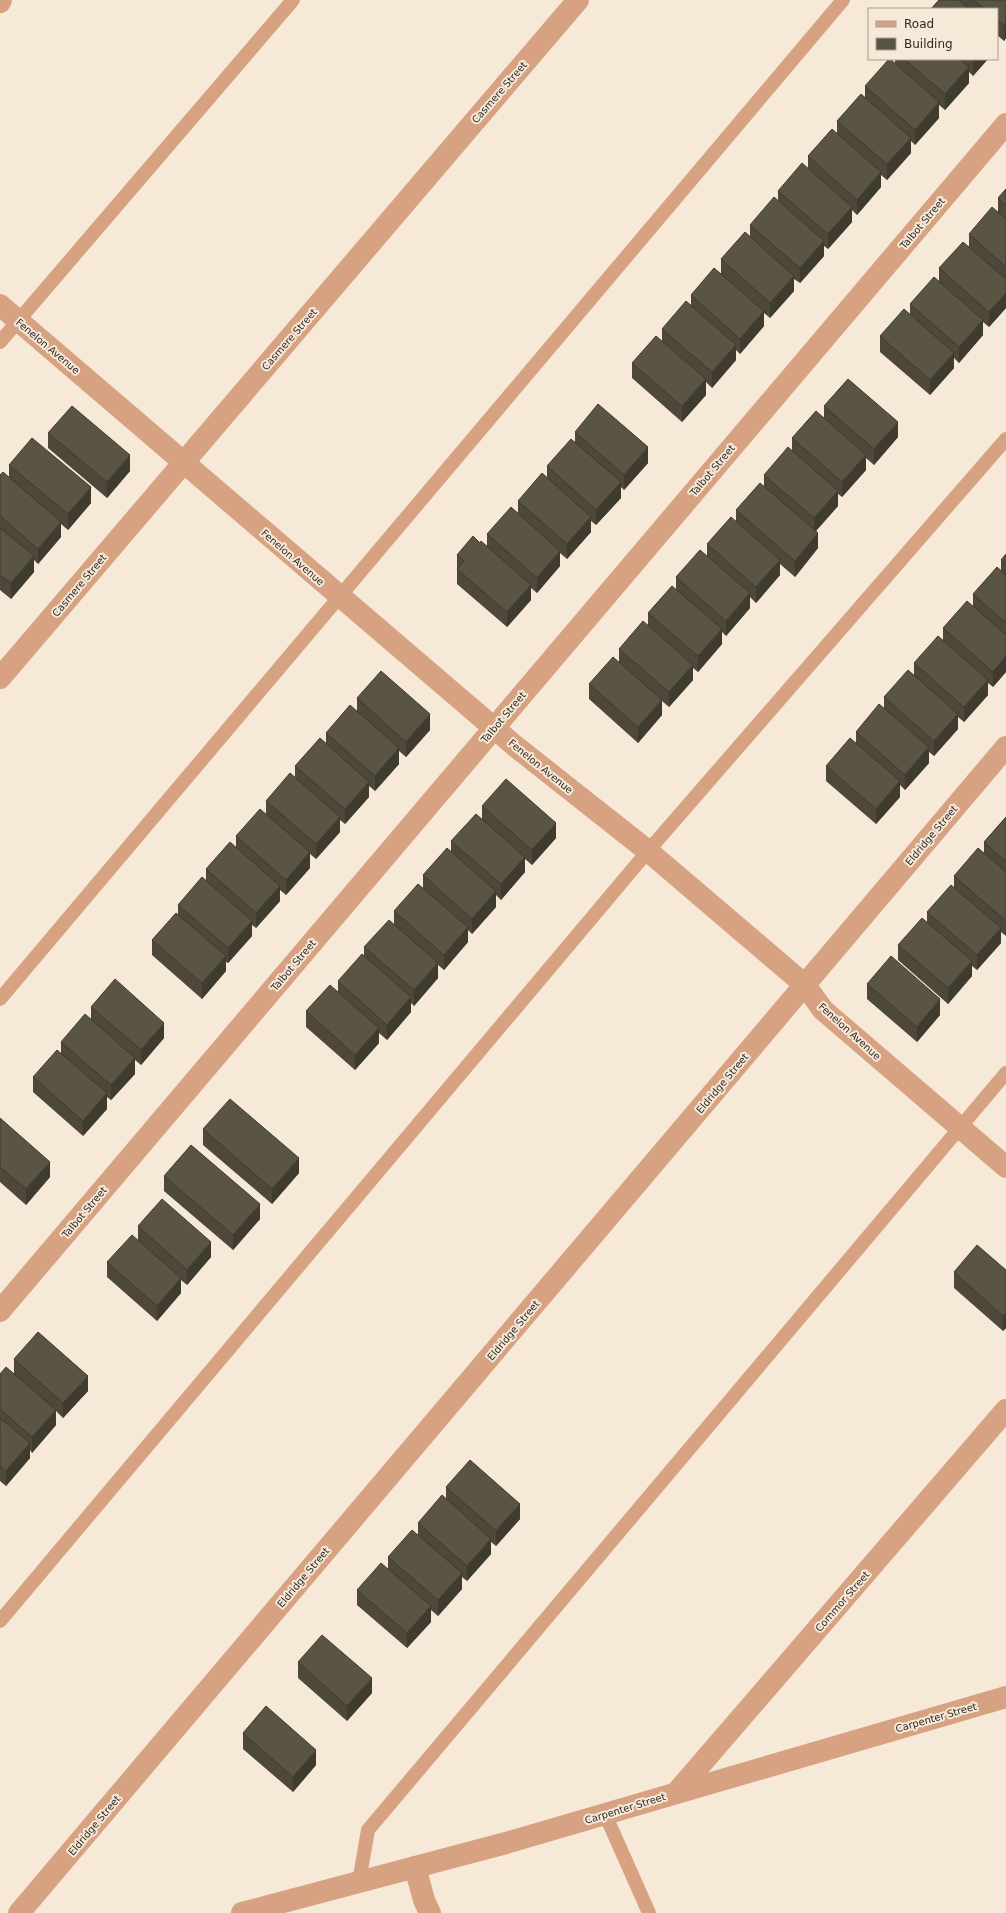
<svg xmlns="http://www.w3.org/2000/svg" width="1006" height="1913" viewBox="0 0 1006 1913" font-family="'DejaVu Sans',sans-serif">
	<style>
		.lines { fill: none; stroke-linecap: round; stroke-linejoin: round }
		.lane { stroke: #d6a282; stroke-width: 14 }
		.street { stroke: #d6a282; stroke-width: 22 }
		.wall { fill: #4d483a }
		.shaded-wall { fill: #3f3b2f }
		.building { fill: #5a5443; stroke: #3f3b2f }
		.labels { text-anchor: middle; stroke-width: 4; stroke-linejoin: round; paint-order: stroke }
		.street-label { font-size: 10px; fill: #2f2a23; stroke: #f7e9d8 }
	</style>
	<rect width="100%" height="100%" fill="#f7e9d8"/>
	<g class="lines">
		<!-- lane -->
		<g class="lane">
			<polyline points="0,342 293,0"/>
			<polyline points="0,999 843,0"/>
			<polyline points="0,1621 648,851 1006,439"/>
			<polyline points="605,1814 649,1913"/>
			<polyline points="359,1882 368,1830 1006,1073"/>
		</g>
		<!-- street -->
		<g class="street">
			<polyline points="0,2 1,0"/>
			<polyline points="0,305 515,746 648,851 805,985 823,1010 1006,1167"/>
			<polyline points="0,678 578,0"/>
			<polyline points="0,1311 1006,124"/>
			<polyline points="677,1792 1006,1410"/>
			<polyline points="415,1867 424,1900 430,1913"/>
			<polyline points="19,1913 1006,747"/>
			<polyline points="242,1913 506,1843 1006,1697"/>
		</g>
	</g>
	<!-- wall -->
	<g class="wall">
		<polygon points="939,0 1006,0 1006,38 1004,41 997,35 997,48 997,9 931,9"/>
		<polygon points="895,59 988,59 973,76 969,72 969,83 945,110 939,105 939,118 915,145 911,141 911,153 887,180 881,175 881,187 857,215 852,210 852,222 828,249 824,246 824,256 800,283 794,279 794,291 770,318 764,313 764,326 740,354 736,350 736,360 712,388 706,382 706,395 682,422 632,378 632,363 662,341 662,329 691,306 691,295 721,273 721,259 750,237 750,225 778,201 778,191 808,168 808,156 837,134 837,121 865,97 865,86 895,64"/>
		<polygon points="1006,189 1006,308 989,327 983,322 983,335 959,363 954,358 954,368 930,395 880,352 880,336 910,314 910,304 939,282 939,268 969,246 969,234 998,212 998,198"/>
		<polygon points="824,406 898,437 874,465 866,458 866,470 842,497 838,494 838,506 816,531 818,548 795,577 780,564 780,575 756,603 750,597 750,608 726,636 722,632 722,644 698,672 693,668 693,680 669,707 662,701 662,715 638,743 589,699 589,684 619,662 619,649 648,625 648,613 676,589 676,577 707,556 707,544 736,521 736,510 764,487 764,475 792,451 792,438 824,418"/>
		<polygon points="575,432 648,463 624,490 621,487 621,498 596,525 591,521 591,532 567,559 560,553 560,566 537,593 531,588 531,600 507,627 457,584 457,555 487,546 487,534 518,514 518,501 547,478 547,466 575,442"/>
		<polygon points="48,433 130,471 107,498 48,448"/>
		<polygon points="9,465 91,503 68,530 61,524 61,537 38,564 34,560 34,572 11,599 0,590 0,475 9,478"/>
		<polygon points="1006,554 1006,672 993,687 988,683 988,695 964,722 958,717 958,729 934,756 929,752 929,763 905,790 900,785 900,797 876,824 826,781 826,766 856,743 856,732 884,709 884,697 914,675 914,663 943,640 943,628 973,606 973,594 1001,571 1001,560"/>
		<polygon points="357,698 430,730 406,757 399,751 399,764 375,791 369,786 369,797 345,824 340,820 340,832 316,859 310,854 310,868 286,895 280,890 280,901 256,928 252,925 252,936 228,963 226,962 226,971 202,999 152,955 152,940 178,914 178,905 206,880 206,869 236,847 236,836 266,815 266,801 295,778 295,766 326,743 326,733 357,711"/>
		<polygon points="482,806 556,838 532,865 525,859 525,872 501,900 496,895 496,907 472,934 468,930 468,942 444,970 438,965 438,978 414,1006 411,1003 411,1012 387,1040 379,1033 379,1043 355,1070 306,1027 306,1011 338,991 338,981 364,956 364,947 394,925 394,911 423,888 423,875 451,852 451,841 482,819"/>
		<polygon points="1006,817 1006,936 1001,932 1001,943 977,970 972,966 972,976 948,1004 898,960 898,945 927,923 927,912 954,887 954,876 984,853 984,842"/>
		<polygon points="867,984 940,1015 917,1042 867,999"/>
		<polygon points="91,1007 164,1038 141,1065 135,1060 135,1074 111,1100 107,1097 107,1109 83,1136 33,1092 33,1077 61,1054 61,1042 91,1019"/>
		<polygon points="0,1119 50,1177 26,1205 0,1182"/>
		<polygon points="203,1129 299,1173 272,1204 203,1145"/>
		<polygon points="164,1176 260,1219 233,1250 164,1191"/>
		<polygon points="138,1226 211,1257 187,1285 181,1280 181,1293 157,1321 107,1277 107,1262 138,1240"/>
		<polygon points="1006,1270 1006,1328 1003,1331 954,1288 954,1272"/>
		<polygon points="14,1359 88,1391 63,1418 56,1411 56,1425 32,1453 30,1450 30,1458 6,1486 0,1481 0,1374 14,1373"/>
		<polygon points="446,1487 520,1519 496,1546 491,1542 491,1554 467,1581 462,1577 462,1589 438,1616 431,1610 431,1622 407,1648 357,1605 357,1590 388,1569 388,1557 418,1534 418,1523 446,1499"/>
		<polygon points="298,1662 372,1693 347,1721 298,1678"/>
		<polygon points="243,1733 316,1765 293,1792 243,1749"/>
	</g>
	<!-- shaded-wall -->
	<g class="shaded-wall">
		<polygon points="1006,23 1006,38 1004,41 1004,25"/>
		<polygon points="975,59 988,59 973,76 973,60"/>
		<polygon points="969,67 969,83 945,110 945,94"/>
		<polygon points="939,102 939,118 915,145 915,130"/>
		<polygon points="911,138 911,153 887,180 887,164"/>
		<polygon points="881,172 881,187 857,215 857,200"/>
		<polygon points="852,207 852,222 828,249 828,234"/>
		<polygon points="824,241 824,256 800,283 800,268"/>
		<polygon points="794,276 794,291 770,318 770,303"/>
		<polygon points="1006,293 1006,308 989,327 989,312"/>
		<polygon points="764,311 764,326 740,354 740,339"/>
		<polygon points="983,320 983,335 959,363 959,347"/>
		<polygon points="736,345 736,360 712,388 712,372"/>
		<polygon points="954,353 954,368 930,395 930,380"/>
		<polygon points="706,379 706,395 682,422 682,406"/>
		<polygon points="898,422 898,437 874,465 874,449"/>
		<polygon points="648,447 648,463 624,490 624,475"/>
		<polygon points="130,455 130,471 107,498 107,482"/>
		<polygon points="866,455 866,470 842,497 842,482"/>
		<polygon points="621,482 621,498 596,525 596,510"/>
		<polygon points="91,487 91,503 68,530 68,514"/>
		<polygon points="838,491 838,506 814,533 814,518"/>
		<polygon points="591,517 591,532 567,559 567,544"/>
		<polygon points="61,522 61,537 38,564 38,549"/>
		<polygon points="818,533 818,548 795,577 795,561"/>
		<polygon points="560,551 560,566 537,593 537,578"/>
		<polygon points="34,556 34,572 11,599 11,583"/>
		<polygon points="780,560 780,575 756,603 756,587"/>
		<polygon points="531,585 531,600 507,627 507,612"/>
		<polygon points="750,593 750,608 726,636 726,621"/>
		<polygon points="722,629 722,644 698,672 698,656"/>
		<polygon points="1006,656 1006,672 993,687 993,672"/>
		<polygon points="693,665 693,680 669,707 669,692"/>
		<polygon points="988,680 988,695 964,722 964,707"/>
		<polygon points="662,700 662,715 638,743 638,727"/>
		<polygon points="430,714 430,730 406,757 406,742"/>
		<polygon points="958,714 958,729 934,756 934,741"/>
		<polygon points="929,747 929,763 905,790 905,775"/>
		<polygon points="399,748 399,764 375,791 375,776"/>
		<polygon points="900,781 900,797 876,824 876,809"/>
		<polygon points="369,782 369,797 345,824 345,809"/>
		<polygon points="340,817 340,832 316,859 316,844"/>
		<polygon points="556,823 556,838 532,865 532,850"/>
		<polygon points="310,852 310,868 286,895 286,880"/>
		<polygon points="525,857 525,872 501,900 501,884"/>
		<polygon points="280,886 280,901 256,928 256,913"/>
		<polygon points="496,891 496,907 472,934 472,919"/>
		<polygon points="252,921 252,936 228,963 228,948"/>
		<polygon points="468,927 468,942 444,970 444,955"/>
		<polygon points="1001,928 1001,943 977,970 977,955"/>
		<polygon points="226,956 226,971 202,999 202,983"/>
		<polygon points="972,961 972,976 948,1004 948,988"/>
		<polygon points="438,963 438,978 414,1006 414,990"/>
		<polygon points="411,997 411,1012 387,1040 387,1025"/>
		<polygon points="940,999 940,1015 917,1042 917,1027"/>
		<polygon points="164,1023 164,1038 141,1065 141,1050"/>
		<polygon points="379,1028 379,1043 355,1070 355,1055"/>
		<polygon points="135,1058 135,1074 111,1100 111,1085"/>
		<polygon points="107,1093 107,1109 83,1136 83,1121"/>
		<polygon points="299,1158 299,1173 272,1204 272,1189"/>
		<polygon points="50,1162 50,1177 26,1205 26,1189"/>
		<polygon points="260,1204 260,1219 233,1250 233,1235"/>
		<polygon points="211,1242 211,1257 187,1285 187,1270"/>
		<polygon points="181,1278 181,1293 157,1321 157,1306"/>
		<polygon points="1006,1313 1006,1328 1003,1331 1003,1316"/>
		<polygon points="88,1376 88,1391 63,1418 63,1403"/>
		<polygon points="56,1410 56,1425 32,1453 32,1437"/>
		<polygon points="30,1443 30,1458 6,1486 6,1471"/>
		<polygon points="520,1504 520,1519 496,1546 496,1531"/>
		<polygon points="491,1539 491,1554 467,1581 467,1566"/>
		<polygon points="462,1573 462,1589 438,1616 438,1600"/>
		<polygon points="431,1606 431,1622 407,1648 407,1633"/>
		<polygon points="372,1678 372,1693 347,1721 347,1706"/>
		<polygon points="316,1750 316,1765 293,1792 293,1777"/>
	</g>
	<!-- building -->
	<g class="building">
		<polygon points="939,0 959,0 969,9 931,9"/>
		<polygon points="974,0 1006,0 1006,23 1004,25 997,20 997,9 985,9"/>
		<polygon points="889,59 890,59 939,102 915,130 865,86"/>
		<polygon points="904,59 960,59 969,67 945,94"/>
		<polygon points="861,94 911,138 887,164 837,121"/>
		<polygon points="832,129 881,172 857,200 808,156"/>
		<polygon points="802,163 852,207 828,234 778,191"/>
		<polygon points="1006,189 1006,206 998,198"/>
		<polygon points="774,197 824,241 800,268 750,225"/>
		<polygon points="992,207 1006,219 1006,267 969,234"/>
		<polygon points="745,232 794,276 770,303 721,259"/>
		<polygon points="963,242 1006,279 1006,293 989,312 939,268"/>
		<polygon points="714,268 764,311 740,339 691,295"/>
		<polygon points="934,277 983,320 959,347 910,304"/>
		<polygon points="686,301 736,345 712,372 662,329"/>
		<polygon points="904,309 954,353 930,380 880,336"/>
		<polygon points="656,336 706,379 682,406 632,363"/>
		<polygon points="848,379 898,422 874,449 824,406"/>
		<polygon points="598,404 648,447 624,475 575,432"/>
		<polygon points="72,406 130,455 107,482 48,433"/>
		<polygon points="816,411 866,455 842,482 792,438"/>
		<polygon points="32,438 91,487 68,514 9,465"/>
		<polygon points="571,439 621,482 596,510 547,466"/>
		<polygon points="788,447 838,491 814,518 764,475"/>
		<polygon points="3,472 61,522 38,549 0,516 0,475"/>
		<polygon points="542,473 591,517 567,544 518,501"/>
		<polygon points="760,483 818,533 795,561 736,510"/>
		<polygon points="511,507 560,551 537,578 487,534"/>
		<polygon points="731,517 780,560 756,587 707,544"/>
		<polygon points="0,528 34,556 11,583 0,575"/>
		<polygon points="473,536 480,543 481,541 531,585 507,612 457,569 464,561 457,555"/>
		<polygon points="700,550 750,593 726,621 676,577"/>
		<polygon points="1006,554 1006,564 1001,560"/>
		<polygon points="997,567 1006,575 1006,623 973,594"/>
		<polygon points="672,586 722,629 698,656 648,613"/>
		<polygon points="967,601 1006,635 1006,656 993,672 943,628"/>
		<polygon points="643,621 693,665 669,692 619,649"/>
		<polygon points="938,636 988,680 964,707 914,663"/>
		<polygon points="613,657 662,700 638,727 589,684"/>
		<polygon points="908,670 958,714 934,741 884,697"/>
		<polygon points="381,671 430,714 406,742 357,698"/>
		<polygon points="879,704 929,747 905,775 856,732"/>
		<polygon points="350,705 399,748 375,776 326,733"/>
		<polygon points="320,738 369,782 345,809 295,766"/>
		<polygon points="850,738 900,781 876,809 826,766"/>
		<polygon points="290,773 340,817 316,844 266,801"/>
		<polygon points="506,779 556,823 532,850 482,806"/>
		<polygon points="260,809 310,852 286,880 236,836"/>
		<polygon points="476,814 525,857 501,884 451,841"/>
		<polygon points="1006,817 1006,862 984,842"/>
		<polygon points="230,842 280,886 256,913 206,869"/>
		<polygon points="447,848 496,891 472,919 423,875"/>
		<polygon points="978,848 1006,872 1006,921 954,876"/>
		<polygon points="202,877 252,921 228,948 178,905"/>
		<polygon points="418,884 468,927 444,955 394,911"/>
		<polygon points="951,885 1001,928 977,955 927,912"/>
		<polygon points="176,913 226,956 202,983 152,940"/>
		<polygon points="922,918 972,961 948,988 898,945"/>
		<polygon points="389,920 438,963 414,990 364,947"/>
		<polygon points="362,954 411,997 387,1025 338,981"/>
		<polygon points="891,956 940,999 917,1027 867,984"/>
		<polygon points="115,979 164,1023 141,1050 91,1007"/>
		<polygon points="330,985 379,1028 355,1055 306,1011"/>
		<polygon points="85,1014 135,1058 111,1085 61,1042"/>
		<polygon points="57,1050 107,1093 83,1121 33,1077"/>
		<polygon points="230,1099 299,1158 272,1189 203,1129"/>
		<polygon points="0,1118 50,1162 26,1189 0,1167"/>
		<polygon points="191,1145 260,1204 233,1235 164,1176"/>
		<polygon points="162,1199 211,1242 187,1270 138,1226"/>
		<polygon points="132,1235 181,1278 157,1306 107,1262"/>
		<polygon points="977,1245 1006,1270 1006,1313 1003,1316 954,1272"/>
		<polygon points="38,1332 88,1376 63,1403 14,1359"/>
		<polygon points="6,1367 56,1410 32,1437 0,1409 0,1374"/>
		<polygon points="0,1418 30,1443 6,1471 0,1466"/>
		<polygon points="470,1460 520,1504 496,1531 446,1487"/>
		<polygon points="442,1495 491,1539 467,1566 418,1523"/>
		<polygon points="412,1530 462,1573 438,1600 388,1557"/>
		<polygon points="381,1563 431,1606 407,1633 357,1590"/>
		<polygon points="322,1635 372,1678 347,1706 298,1662"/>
		<polygon points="266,1706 316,1750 293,1777 243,1733"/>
	</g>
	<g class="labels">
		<!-- street labels -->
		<g class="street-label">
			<text transform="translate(499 92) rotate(-49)" y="4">Casmere Street</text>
			<text transform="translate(922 223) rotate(-50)" y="4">Talbot Street</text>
			<text transform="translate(289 339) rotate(-49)" y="4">Casmere Street</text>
			<text transform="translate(48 346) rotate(40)" y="4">Fenelon Avenue</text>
			<text transform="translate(712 470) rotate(-50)" y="4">Talbot Street</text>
			<text transform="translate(293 557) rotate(41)" y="4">Fenelon Avenue</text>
			<text transform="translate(79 585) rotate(-50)" y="4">Casmere Street</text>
			<text transform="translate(503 717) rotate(-50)" y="4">Talbot Street</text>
			<text transform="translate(541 766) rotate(39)" y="4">Fenelon Avenue</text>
			<text transform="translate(931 835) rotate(-50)" y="4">Eldridge Street</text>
			<text transform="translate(293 965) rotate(-50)" y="4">Talbot Street</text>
			<text transform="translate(850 1031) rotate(42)" y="4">Fenelon Avenue</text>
			<text transform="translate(722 1083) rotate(-50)" y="4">Eldridge Street</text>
			<text transform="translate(84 1212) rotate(-50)" y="4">Talbot Street</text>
			<text transform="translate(513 1330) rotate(-50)" y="4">Eldridge Street</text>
			<text transform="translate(303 1577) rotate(-50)" y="4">Eldridge Street</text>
			<text transform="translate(842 1601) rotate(-49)" y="4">Commor Street</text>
			<text transform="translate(936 1717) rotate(-16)" y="4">Carpenter Street</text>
			<text transform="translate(625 1808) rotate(-17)" y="4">Carpenter Street</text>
			<text transform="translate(94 1825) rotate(-50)" y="4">Eldridge Street</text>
		</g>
	</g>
	<!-- legend -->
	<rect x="868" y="8" width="130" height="52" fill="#f7e9d8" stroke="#a79d90"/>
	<rect x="876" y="21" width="20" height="6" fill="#d6a282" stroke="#a79d90"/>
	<text x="904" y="28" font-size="12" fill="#2f2a23">Road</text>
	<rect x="876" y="38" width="20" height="12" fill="#5a5443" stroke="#a79d90"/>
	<text x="904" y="48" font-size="12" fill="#2f2a23">Building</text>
</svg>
